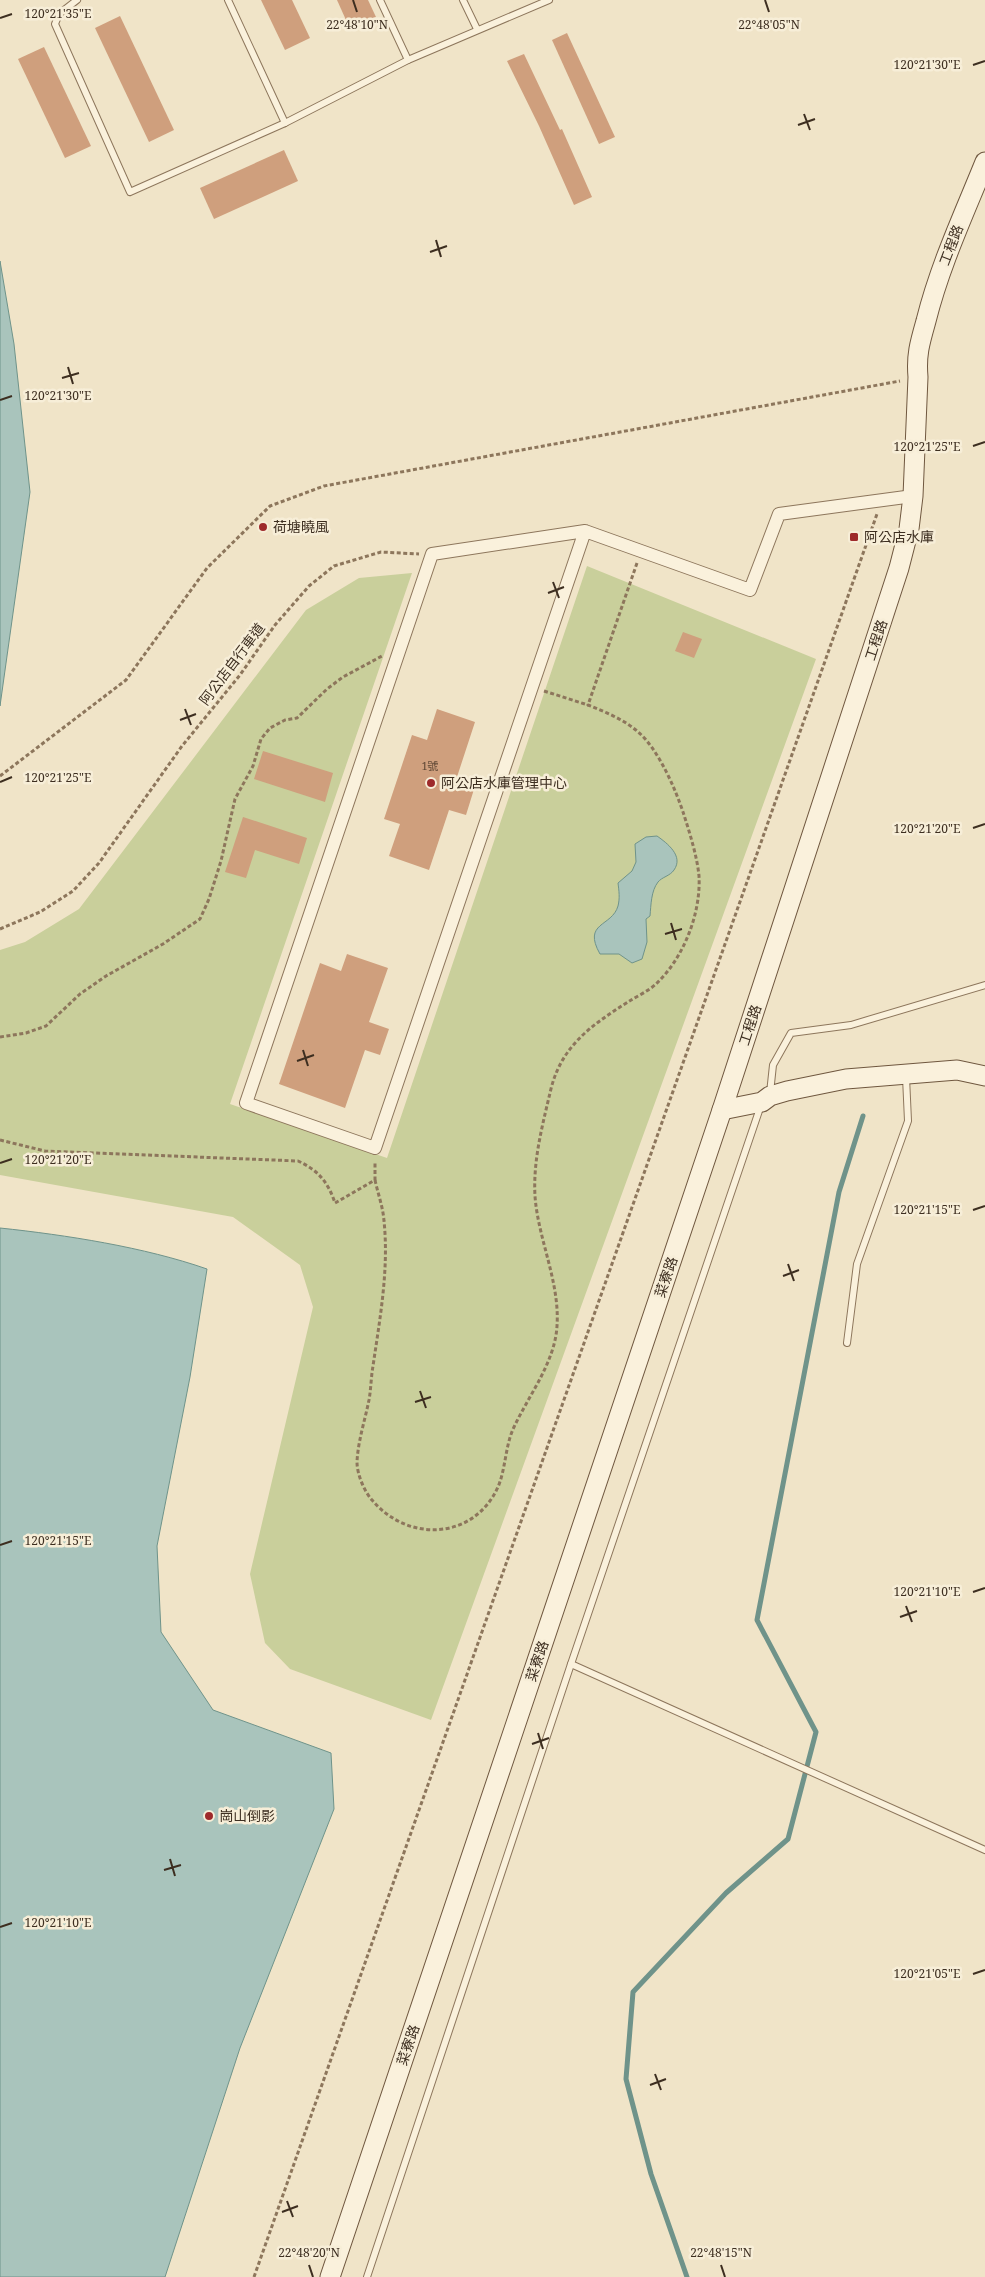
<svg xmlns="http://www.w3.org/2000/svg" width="985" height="2277" viewBox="0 0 985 2277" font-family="'Noto Serif','Noto Sans TC',serif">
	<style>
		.green { fill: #c9cf9b }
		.water { fill: #a9c4bc; stroke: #6f938a }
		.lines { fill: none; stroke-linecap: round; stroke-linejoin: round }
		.stream { stroke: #6f938a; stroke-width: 5 }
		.building { fill: #cf9f7d }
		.lane-casing { stroke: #8d765c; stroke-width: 8 }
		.street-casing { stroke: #8d765c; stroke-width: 14 }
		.secondary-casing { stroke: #6f573f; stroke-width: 21 }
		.path { stroke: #8d765c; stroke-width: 3; stroke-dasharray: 4 2.5; stroke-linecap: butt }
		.lane { stroke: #faf1dc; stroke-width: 6 }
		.street { stroke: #faf1dc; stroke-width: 12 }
		.secondary { stroke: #faf1dc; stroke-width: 19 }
		.ticks { fill: none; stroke: #3d2e20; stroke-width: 2 }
		.poi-dot { fill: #9e2a2b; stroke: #f7eed8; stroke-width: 2 }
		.labels { text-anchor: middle; stroke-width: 5; stroke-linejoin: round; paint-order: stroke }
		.number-label { font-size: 11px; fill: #624a37 }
		.street-label { font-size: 14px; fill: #3d2e20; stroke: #f7eed8 }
		.poi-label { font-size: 14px; fill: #3d2e20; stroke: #f7eed8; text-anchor: start }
		.ticks-label { font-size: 12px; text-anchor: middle; fill: #3d2e20; stroke: #f7eed8; stroke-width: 5; stroke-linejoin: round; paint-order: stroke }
	</style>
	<rect width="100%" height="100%" fill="#f0e4c8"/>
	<!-- green -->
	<polygon class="green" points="587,566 816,659 431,1720 290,1669 265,1643 250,1574 313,1307 300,1265 233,1217 0,1175 0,950 25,942 79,909 306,610 359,578 412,573 230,1104 387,1158"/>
	<!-- water -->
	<g class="water">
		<polygon points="0,261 14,344 30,492 0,706"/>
		<path d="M 657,836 C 667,843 684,856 674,870 C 670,876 662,877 658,882 C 651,891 651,905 650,916 L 646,919 L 647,942 L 642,959 L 632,963 L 619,954 L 600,954 C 582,922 612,927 618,906 C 620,898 619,891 618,883 L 632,871 L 636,862 L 635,844 L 646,837 Z"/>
		<path d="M 0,1228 C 66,1235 144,1247 207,1269 L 190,1377 L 157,1546 L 161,1632 L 213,1710 L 331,1753 L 334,1809 L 240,2048 L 165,2277 L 0,2277 Z"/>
	</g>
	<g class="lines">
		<!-- stream -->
		<polyline class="stream" points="687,2277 651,2174 626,2079 633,1992 726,1893 788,1839 816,1732 757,1620 839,1192 863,1116"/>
	</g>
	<!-- building -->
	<g class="building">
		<polygon points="261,0 292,0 310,38 285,50"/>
		<polygon points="337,0 368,0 376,17 350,29"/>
		<polygon points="120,16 174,130 149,142 95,28"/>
		<polygon points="567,33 615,137 599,144 552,40"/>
		<polygon points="44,47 91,146 65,158 18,59"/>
		<polygon points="524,54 560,130 562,129 592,197 574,205 539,126 507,61"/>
		<polygon points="284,150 298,181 214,219 200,188"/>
		<polygon points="683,632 702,639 694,658 675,651"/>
		<polygon points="437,709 475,722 456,780 475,786 466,815 449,810 429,870 389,856 400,824 384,819 412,735 427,740"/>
		<polygon points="263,751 333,773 325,802 254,779"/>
		<polygon points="243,817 307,838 299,864 255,850 246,878 225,872"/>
		<polygon points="347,954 388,968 369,1022 389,1029 380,1055 365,1050 345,1108 279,1084 320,963 341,971"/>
	</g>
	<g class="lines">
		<defs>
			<g id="lane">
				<polyline points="77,0 59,14 55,24 130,192 285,123 408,60 549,0"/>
				<polyline points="228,0 285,123"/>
				<polyline points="380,0 408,60"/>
				<polyline points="463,0 477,29"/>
				<polyline points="770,1093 773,1065 791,1033 851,1025 985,985"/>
				<polyline points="847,1343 857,1264 908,1121 906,1077"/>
				<polyline points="571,1664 985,1850"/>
				<polyline points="367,2277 571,1664 761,1105"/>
			</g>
			<polyline id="street" points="585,531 375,1148 246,1103 432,554 585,531 750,590 779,514 913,496"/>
			<g id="secondary">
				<polyline points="722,1110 762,1102 770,1096 787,1091 846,1079 957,1070 985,1076"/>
				<path d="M 330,2277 L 722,1110 L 899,568 L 909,529 L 913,496 L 918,377 C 916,355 920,342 926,321 C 940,265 964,214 985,162"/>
			</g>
		</defs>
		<!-- lane casing -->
		<use href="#lane" class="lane-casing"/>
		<!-- street casing -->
		<use href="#street" class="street-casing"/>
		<!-- secondary casing -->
		<use href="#secondary" class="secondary-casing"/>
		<!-- path -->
		<g class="path">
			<polyline points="544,691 588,705"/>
			<polyline points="0,776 126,680 207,568 270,506 324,486 900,381"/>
			<polyline points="0,929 40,912 73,891 99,863 182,746 240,675 275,625 309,586 334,566 381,552 419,554"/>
			<polyline points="0,1037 26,1033 46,1026 80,994 106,976 163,944 200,919 209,899 221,861 235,799 253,766 261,739 270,728 285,720 297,718 327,689 343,677 382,656"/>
			<path d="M 0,1140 L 45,1151 L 298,1161 C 318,1170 328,1182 335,1203 L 375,1180 L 375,1162"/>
			<path d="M 375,1180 C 378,1194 383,1207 384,1221 C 389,1269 380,1318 373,1366 C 371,1377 371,1389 369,1400 C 365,1420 358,1441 357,1462 C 357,1474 364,1491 372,1500 C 408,1543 474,1540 498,1487 C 506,1468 505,1446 514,1427 C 529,1395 555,1362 557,1326 C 560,1282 538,1239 535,1196 C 533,1161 542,1127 550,1093 C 560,1047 590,1026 628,1002 C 637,996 649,991 657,983 C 684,957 701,913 699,876 C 697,856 690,834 684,815 C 676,790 658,748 637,731 C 623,719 605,712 588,705 L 637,563"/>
			<polyline points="254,2277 877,514"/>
		</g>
		<!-- lane -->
		<use href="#lane" class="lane"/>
		<!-- street -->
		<use href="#street" class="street"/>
		<!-- secondary -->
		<use href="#secondary" class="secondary"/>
	</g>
	<!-- ticks -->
	<path class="ticks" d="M 353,0 L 357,12M 765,0 L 769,12M 0,18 L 12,14M 973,65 L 985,61M 804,114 L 810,130M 798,125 L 815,119M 436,240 L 441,257M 430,252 L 447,246M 68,367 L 73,384M 62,378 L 79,373M 0,400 L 12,396M 973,446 L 985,442M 553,582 L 559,598M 548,593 L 564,587M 185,709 L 191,725M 180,720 L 196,714M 0,782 L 12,777M 973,828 L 985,824M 671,923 L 676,940M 665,934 L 682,929M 303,1050 L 308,1066M 297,1061 L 314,1055M 0,1163 L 12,1159M 973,1210 L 985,1206M 788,1264 L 794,1281M 783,1276 L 799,1270M 420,1391 L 426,1408M 415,1402 L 431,1397M 0,1545 L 12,1541M 973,1592 L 985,1588M 906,1606 L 912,1622M 900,1617 L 917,1611M 538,1733 L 543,1749M 532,1744 L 549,1738M 170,1859 L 175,1876M 164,1870 L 181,1865M 0,1927 L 12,1923M 973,1974 L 985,1970M 655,2074 L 661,2090M 650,2085 L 666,2079M 287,2201 L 293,2217M 282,2212 L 298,2206M 309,2265 L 313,2277M 721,2265 L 725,2277"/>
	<!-- markers -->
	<g class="poi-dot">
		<circle cx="263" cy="527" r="5"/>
		<rect x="849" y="532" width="10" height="10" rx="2.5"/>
		<circle cx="431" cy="783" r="5"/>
		<circle cx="209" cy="1816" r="5"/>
	</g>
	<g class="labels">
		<!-- number labels -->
		<g class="number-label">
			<text x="430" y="770">1號</text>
		</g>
		<!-- street labels -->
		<g class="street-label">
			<text transform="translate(951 245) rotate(-69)" y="5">工程路</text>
			<text transform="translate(876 640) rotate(-72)" y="5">工程路</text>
			<text transform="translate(232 664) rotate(-53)" y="5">阿公店自行車道</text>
			<text transform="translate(750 1025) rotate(-72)" y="5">工程路</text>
			<text transform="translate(666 1277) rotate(-71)" y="5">菜寮路</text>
			<text transform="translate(537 1661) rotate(-71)" y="5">菜寮路</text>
			<text transform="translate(408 2045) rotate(-71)" y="5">菜寮路</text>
		</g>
		<!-- poi labels -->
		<g class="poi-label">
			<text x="273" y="532">荷塘曉風</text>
			<text x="864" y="542">阿公店水庫</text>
			<text x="441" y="788">阿公店水庫管理中心</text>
			<text x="219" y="1821">崗山倒影</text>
		</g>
	</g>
	<g class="ticks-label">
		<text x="58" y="18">120°21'35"E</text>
		<text x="769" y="29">22°48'05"N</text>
		<text x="357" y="29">22°48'10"N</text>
		<text x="927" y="69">120°21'30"E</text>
		<text x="58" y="400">120°21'30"E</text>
		<text x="927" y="451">120°21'25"E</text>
		<text x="58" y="782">120°21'25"E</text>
		<text x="927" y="833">120°21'20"E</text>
		<text x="58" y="1164">120°21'20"E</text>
		<text x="927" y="1214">120°21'15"E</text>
		<text x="58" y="1545">120°21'15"E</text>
		<text x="927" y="1596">120°21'10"E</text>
		<text x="58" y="1927">120°21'10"E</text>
		<text x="927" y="1978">120°21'05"E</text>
		<text x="309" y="2257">22°48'20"N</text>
		<text x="721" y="2257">22°48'15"N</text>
	</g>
</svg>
